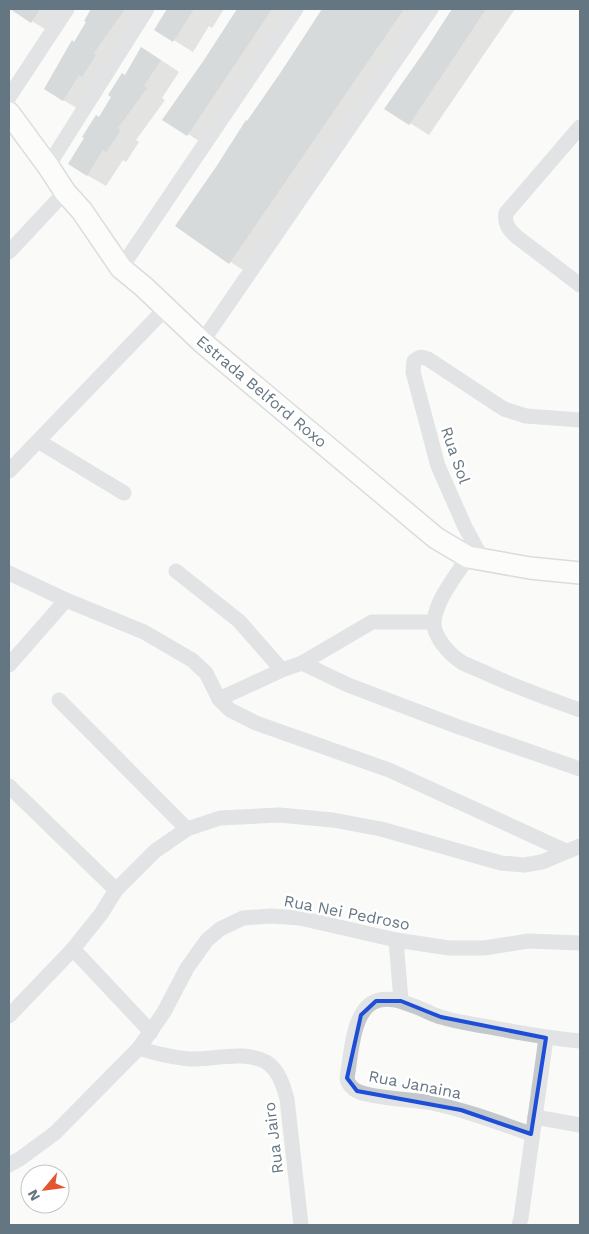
<svg xmlns="http://www.w3.org/2000/svg" width="589" height="1234" viewBox="0 0 589 1234" font-family="'Work Sans',sans-serif">
	<style>
		.shadow { fill: #0003 }
		.building { fill: #aab3b9 }
		.lines { fill: none; stroke-linecap: round; stroke-linejoin: round }
		.secondary-casing { stroke: #b3babf; stroke-width: 24 }
		.street { stroke: #c3c8cc; stroke-width: 15 }
		.secondary { stroke: #fff; stroke-width: 21 }
		.marked { fill: none; stroke: #1d4ed8; stroke-width: 4; stroke-linejoin: round }
		.labels { text-anchor: middle; stroke-width: 5; stroke-linejoin: round; paint-order: stroke }
		.street-label { font-size: 16px; fill: #657683; stroke: #fff }
	</style>
	<rect width="100%" height="100%" fill="#fafaf8"/>
	<!-- shadow -->
	<g class="shadow">
		<polygon points="15,9 66,9 51,33 32,21 14,10"/>
		<polygon points="93,9 147,9 82,111 63,100 75,43 88,22 86,20"/>
		<polygon points="167,9 224,9 212,28 209,26 193,52 156,29"/>
		<polygon points="239,9 299,9 207,146 188,134 205,61"/>
		<polygon points="324,9 431,9 249,274 176,226"/>
		<polygon points="454,9 515,9 429,135 386,108"/>
		<polygon points="161,60 179,72 162,98 165,100 136,140 139,142 126,162 123,160 106,186 87,175 99,118 125,76"/>
	</g>
	<!-- building -->
	<g class="building">
		<polygon points="10,9 40,9 31,23"/>
		<polygon points="91,9 125,9 94,53 96,55 82,77 79,75 63,101 44,89 72,40 74,42 86,22 84,21"/>
		<polygon points="167,9 194,9 173,42 154,30"/>
		<polygon points="237,9 272,9 187,136 162,120 204,60"/>
		<polygon points="322,9 404,9 229,264 175,226 216,167 246,120 247,121 279,75"/>
		<polygon points="452,9 486,9 409,125 384,109 426,49"/>
		<polygon points="141,47 161,60 144,86 147,88 118,128 121,130 106,152 103,150 87,176 68,164 84,138 82,137 96,115 99,117 111,97 108,95 122,73 125,75"/>
	</g>
	<g class="lines">
		<defs>
			<polyline id="secondary" points="9,113 48,166 65,192 82,211 121,268 144,287 202,342 436,538 468,557 530,568 580,573"/>
		</defs>
		<!-- secondary casing -->
		<use href="#secondary" class="secondary-casing"/>
		<!-- street -->
		<g class="street">
			<polyline points="9,97 67,9"/>
			<path d="M 580,127 L 506,213 C 504,224 509,230 517,237 L 580,285"/>
			<polyline points="48,166 147,9"/>
			<polyline points="9,252 65,192"/>
			<polyline points="121,268 296,9"/>
			<polyline points="202,342 431,9"/>
			<polyline points="38,441 124,493"/>
			<polyline points="9,471 166,308"/>
			<path d="M 468,557 C 456,576 437,598 434,621 C 433,637 450,655 463,663 C 471,667 480,670 488,674 C 518,688 549,699 580,710"/>
			<path d="M 483,560 L 465,527 L 438,466 L 413,372 L 414,361 C 419,356 422,357 428,359 L 504,409 L 526,416 L 580,420"/>
			<polyline points="176,571 239,621 282,670 302,663 348,685 456,726 580,769"/>
			<polyline points="9,573 66,600 144,632 192,660 206,673 219,699 230,710 256,723 389,770 566,851"/>
			<polyline points="302,663 372,622 434,622"/>
			<polyline points="9,665 66,600"/>
			<polyline points="219,699 282,670"/>
			<polyline points="59,700 187,829"/>
			<polyline points="9,786 116,890"/>
			<polyline points="396,940 401,1001"/>
			<polyline points="73,949 151,1032"/>
			<polyline points="9,1016 73,949 101,914 116,890 155,851 187,829 220,818 279,815 333,820 381,829 501,863 524,865 542,862 580,846"/>
			<path d="M 139,1048 C 156,1054 171,1057 189,1059 C 213,1060 244,1050 266,1062 C 279,1070 283,1085 287,1099 L 301,1225"/>
			<polyline points="535,1117 580,1125"/>
			<path d="M 531,1134 C 497,1122 463,1109 427,1102 C 407,1099 386,1099 366,1094 C 357,1092 348,1087 347,1078 C 351,1057 352,1015 372,1003 C 386,994 406,1003 419,1008 C 427,1011 433,1015 441,1017 C 456,1022 473,1024 489,1027 C 520,1033 549,1038 580,1041"/>
			<polyline points="9,1165 21,1158 55,1133 139,1048 164,1012 187,968 207,940 220,929 243,918 271,916 300,918 396,940 449,948 484,948 529,941 580,943"/>
			<path d="M 519,1225 L 521,1218 C 529,1158 538,1098 546,1038"/>
		</g>
		<!-- secondary -->
		<use href="#secondary" class="secondary"/>
	</g>
	<!-- marked area -->
	<path d="M0 0H589V1234H0ZM 376,1001 L 401,1001 L 441,1017 L 546,1038 L 531,1134 L 461,1110 L 357,1091 L 347,1078 L 361,1015 Z" fill="#fafaf8" fill-opacity=".55" fill-rule="evenodd"/>
	<path class="marked" d="M 376,1001 L 401,1001 L 441,1017 L 546,1038 L 531,1134 L 461,1110 L 357,1091 L 347,1078 L 361,1015 Z"/>
	<g class="labels">
		<!-- street labels -->
		<g class="street-label">
			<text transform="translate(262 391) rotate(40)" y="6">Estrada Belford Roxo</text>
			<text transform="translate(456 455) rotate(71)" y="6">Rua Sol</text>
			<text transform="translate(347 912) rotate(11)" y="6">Rua Nei Pedroso</text>
			<text transform="translate(415 1084) rotate(11)" y="6">Rua Janaina</text>
			<text transform="translate(273 1138) rotate(-97)" y="6">Rua Jairo</text>
		</g>
	</g>
	<!-- border -->
	<rect width="589" height="1234" fill="none" stroke="#657683" stroke-width="20"/>
	<!-- north arrow -->
	<g transform="translate(45 1189) rotate(241)"><circle r="24" fill="#ffffff" stroke="#c1c8cd"/>
	<path d="M0-4L9 19L0 12L-9 19Z" fill="#e4572e"/>
	<text y="-8" font-size="14" font-weight="bold" text-anchor="middle" fill="#657683">N</text>
	</g>
</svg>
